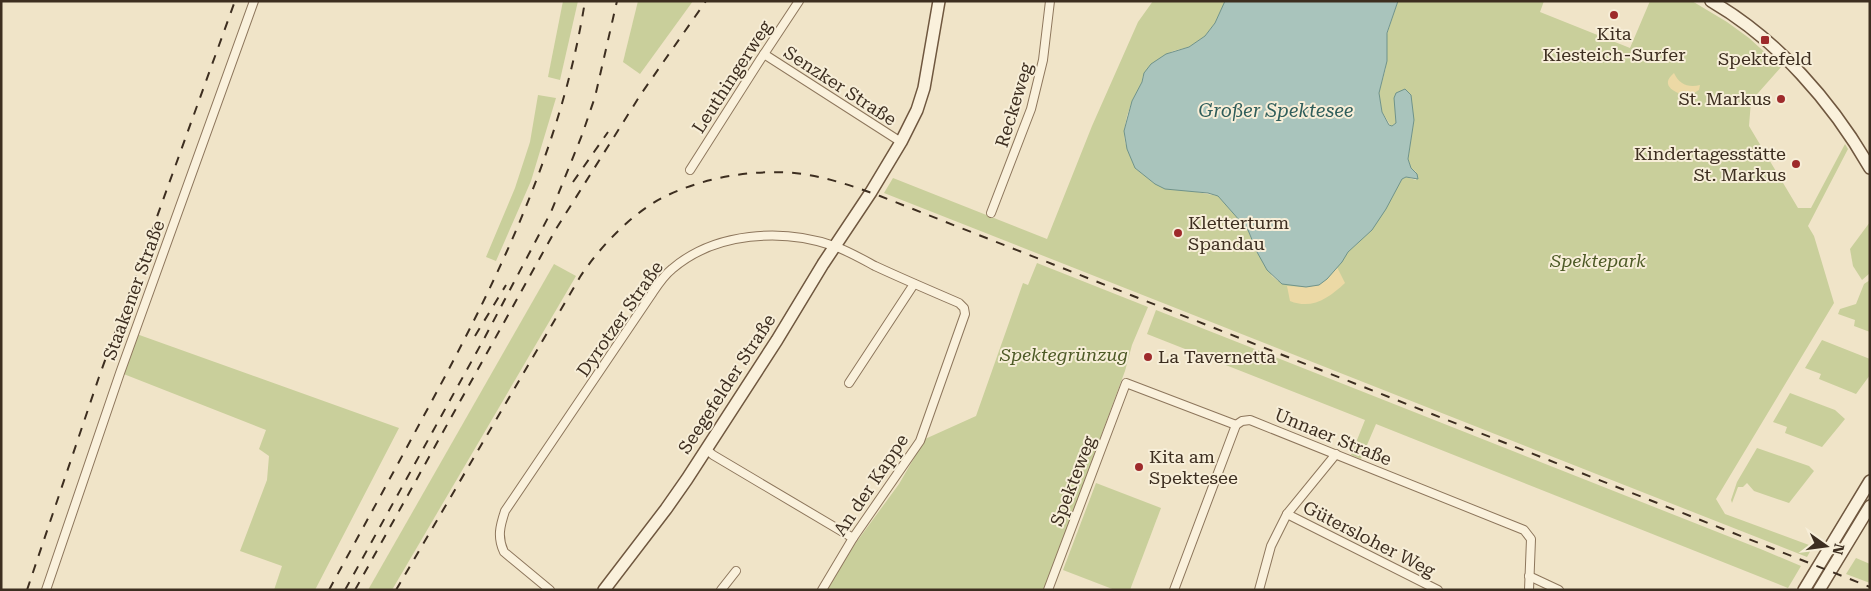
<svg xmlns="http://www.w3.org/2000/svg" width="1871" height="591" viewBox="0 0 1871 591" font-family="'Roboto Serif',serif">
	<style>
		.green { fill: #c9cf9b }
		.sand { fill: #ecd9a5 }
		.water { fill: #a9c4bc; stroke: #6f938a }
		.lines { fill: none; stroke-linecap: round; stroke-linejoin: round }
		.street-casing { stroke: #8d765c; stroke-width: 10 }
		.secondary-casing { stroke: #6f573f; stroke-width: 14 }
		.street { stroke: #faf1dc; stroke-width: 8 }
		.secondary { stroke: #faf1dc; stroke-width: 11 }
		.rail { stroke: #3d2e20; stroke-width: 2; stroke-dasharray: 9 9; stroke-linecap: butt }
		.poi-dot { fill: #9e2a2b; stroke: #f7eed8; stroke-width: 2 }
		.labels { text-anchor: middle; stroke-width: 4; stroke-linejoin: round; paint-order: stroke }
		.poi-label { font-size: 18px; fill: #3d2e20; stroke: #f7eed8; text-anchor: start }
		.street-label { font-size: 18px; fill: #3d2e20; stroke: #f7eed8 }
		.park-label { font-size: 18px; font-style: italic; fill: #4d5a26; stroke: #f7eed8 }
		.water-label { font-size: 19px; font-style: italic; fill: #2f5d5a; stroke: #f7eed8 }
	</style>
	<rect width="100%" height="100%" fill="#f0e4c8"/>
	<!-- green -->
	<g class="green">
		<polygon points="563,1 578,1 560,80 548,77"/>
		<polygon points="638,1 693,1 640,74 623,62"/>
		<polygon points="1153,1 1225,1 1215,23 1205,36 1189,47 1173,51 1163,56 1155,62 1143,76 1142,82 1132,101 1127,116 1124,131 1125,142 1135,168 1155,184 1218,196 1248,230 1253,244 1272,276 1278,281 1331,274 1348,252 1372,230 1402,179 1406,177 1416,180 1416,172 1411,168 1408,159 1414,120 1395,105 1396,123 1391,126 1382,112 1379,93 1386,67 1387,34 1398,1 1544,1 1540,12 1630,48 1650,1 1692,1 1727,22 1749,38 1781,67 1751,101 1749,126 1798,208 1811,208 1845,144 1848,149 1808,226 1814,236 1834,303 1716,499 1725,514 1809,545 1817,539 1807,557 884,193 893,178 1047,239 1092,126 1138,22"/>
		<polygon points="538,95 556,98 531,181 496,261 486,257 515,188 530,142"/>
		<polygon points="1870,222 1870,273 1862,280 1853,266 1850,249"/>
		<polygon points="1037,263 1148,307 1132,345 1125,371 1044,590 827,590 855,544 899,484 925,439 976,416 1023,283 1028,285"/>
		<polygon points="554,264 576,276 392,590 368,590"/>
		<polygon points="1870,280 1870,332 1854,326 1855,320 1838,314 1840,309 1856,304 1864,284"/>
		<polygon points="1156,310 1763,550 1801,566 1788,588 1376,424 1361,459 1351,455 1365,420 1147,334"/>
		<polygon points="131,332 399,428 315,590 274,590 282,566 240,551 267,480 269,456 259,449 266,430 116,371"/>
		<polygon points="1822,340 1870,359 1870,375 1856,394 1819,379 1821,374 1805,368"/>
		<polygon points="1790,393 1835,410 1845,419 1822,447 1785,433 1787,427 1773,422"/>
		<polygon points="1757,448 1809,466 1814,471 1789,503 1754,491 1747,483 1743,487 1738,487 1732,503 1731,500 1737,482"/>
		<polygon points="1096,483 1161,508 1130,590 1115,590 1063,570"/>
		<polygon points="1856,558 1870,564 1870,583 1846,574"/>
	</g>
	<!-- sand -->
	<g class="sand">
		<path d="M 1674,73 C 1679,84 1688,88 1700,85 L 1699,90 L 1689,96 C 1677,94 1658,86 1674,73 Z"/>
		<path d="M 1337,267 L 1345,283 C 1329,298 1312,310 1290,301 L 1287,286 L 1306,287 L 1327,279 Z"/>
	</g>
	<!-- water -->
	<polygon class="water" points="1225,1 1398,1 1387,33 1387,61 1379,93 1382,112 1389,125 1392,126 1396,123 1394,98 1396,93 1405,89 1411,95 1414,120 1408,159 1411,168 1417,174 1418,179 1406,177 1402,179 1386,209 1372,230 1348,252 1342,262 1327,279 1319,285 1306,287 1282,284 1267,270 1257,252 1248,230 1218,196 1208,193 1165,189 1155,184 1135,168 1127,149 1124,131 1132,101 1142,82 1144,73 1151,64 1166,54 1189,47 1205,36 1215,23"/>
	<g class="lines">
		<defs>
			<g id="street">
				<polyline points="764,54 901,142"/>
				<polyline points="690,170 760,60 799,1"/>
				<polyline points="991,213 1031,109 1043,60 1050,1"/>
				<polyline points="849,383 914,284"/>
				<polyline points="706,449 713,455 853,538"/>
				<polyline points="1287,514 1438,590"/>
				<polyline points="1529,576 1559,590"/>
				<polyline points="46,590 120,373 254,1"/>
				<path d="M 550,590 L 504,552 C 497,537 500,526 505,511 L 651,295 C 657,286 663,276 672,269 C 715,232 782,228 834,246 C 848,251 862,259 875,266 C 903,279 931,291 959,303 L 964,308 L 965,314 L 920,441 L 853,538 L 822,590"/>
				<polyline points="721,590 736,571"/>
				<polyline points="1048,590 1126,383 1236,425 1242,421 1250,420 1524,530 1531,539 1529,590"/>
				<polyline points="1174,590 1236,425"/>
				<polyline points="1259,590 1271,546 1287,514 1336,454"/>
			</g>
			<g id="secondary">
				<path d="M 1711,1 C 1778,40 1832,102 1870,168"/>
				<polyline points="604,590 666,509 687,479 777,340 823,264 871,192 901,142 917,110 924,88 939,1"/>
				<polyline points="1804,590 1870,481"/>
				<polyline points="1819,590 1870,506"/>
			</g>
		</defs>
		<!-- street casing -->
		<use href="#street" class="street-casing"/>
		<!-- secondary casing -->
		<use href="#secondary" class="secondary-casing"/>
		<!-- street -->
		<use href="#street" class="street"/>
		<!-- secondary -->
		<use href="#secondary" class="secondary"/>
		<!-- rail -->
		<g class="rail">
			<polyline points="573,182 608,132"/>
			<polyline points="475,336 506,285"/>
			<polyline points="27,590 99,377 235,1"/>
			<path d="M 329,590 C 360,533 391,477 421,421 C 494,287 561,153 585,1"/>
			<polyline points="345,590 485,337 551,212 582,135 595,97 617,1"/>
			<polyline points="355,590 556,229 641,94 706,1"/>
			<path d="M 396,590 L 580,277 C 599,248 631,214 662,198 C 703,177 757,168 803,174 C 830,178 855,187 880,196 L 1870,587"/>
		</g>
	</g>
	<!-- markers -->
	<g class="poi-dot">
		<circle cx="1614" cy="15" r="5"/>
		<rect x="1760" y="35" width="10" height="10" rx="2.5"/>
		<circle cx="1781" cy="99" r="5"/>
		<circle cx="1796" cy="164" r="5"/>
		<circle cx="1178" cy="233" r="5"/>
		<circle cx="1148" cy="357" r="5"/>
		<circle cx="1139" cy="467" r="5"/>
	</g>
	<g class="labels">
		<!-- poi labels -->
		<g class="poi-label">
			<text x="1614" y="40" text-anchor="middle">Kita<tspan x="1614" dy="21">Kiesteich-Surfer</tspan></text>
			<text x="1765" y="65" text-anchor="middle">Spektefeld</text>
			<text x="1771" y="105" text-anchor="end">St. Markus</text>
			<text x="1786" y="160" text-anchor="end">Kindertagesstätte<tspan x="1786" dy="21">St. Markus</tspan></text>
			<text x="1188" y="229">Kletterturm<tspan x="1188" dy="21">Spandau</tspan></text>
			<text x="1158" y="363">La Tavernetta</text>
			<text x="1149" y="463">Kita am<tspan x="1149" dy="21">Spektesee</tspan></text>
		</g>
		<!-- street labels -->
		<g class="street-label">
			<text transform="translate(732 77) rotate(-57)" y="6">Leuthingerweg</text>
			<text transform="translate(840 86) rotate(33)" y="6">Senzker Straße</text>
			<text transform="translate(1014 105) rotate(-73)" y="6">Reckeweg</text>
			<text transform="translate(134 290) rotate(-70)" y="6">Staakener Straße</text>
			<text transform="translate(620 319) rotate(-55)" y="6">Dyrotzer Straße</text>
			<text transform="translate(727 384) rotate(-57)" y="6">Seegefelder Straße</text>
			<text transform="translate(1333 437) rotate(22)" y="6">Unnaer Straße</text>
			<text transform="translate(1073 481) rotate(-69)" y="6">Spekteweg</text>
			<text transform="translate(871 485) rotate(-56)" y="6">An der Kappe</text>
			<text transform="translate(1369 539) rotate(27)" y="6">Gütersloher Weg</text>
		</g>
		<!-- park labels -->
		<g class="park-label">
			<text x="1598" y="267">Spektepark</text>
			<text x="1064" y="361">Spektegrünzug</text>
		</g>
		<!-- water labels -->
		<g class="water-label">
			<text x="1276" y="117">Großer Spektesee</text>
		</g>
	</g>
	<!-- border -->
	<rect width="1871" height="591" fill="none" stroke="#3d2e20" stroke-width="5"/>
	<!-- north arrow -->
	<g transform="translate(1826 546) rotate(104)" stroke="#f7eed8" stroke-width="4" paint-order="stroke">
	<path d="M0-4L9 19L0 12L-9 19Z" fill="#3d2e20"/>
	<text y="-8" font-size="14" font-weight="bold" text-anchor="middle" fill="#3d2e20">N</text>
	</g>
</svg>
